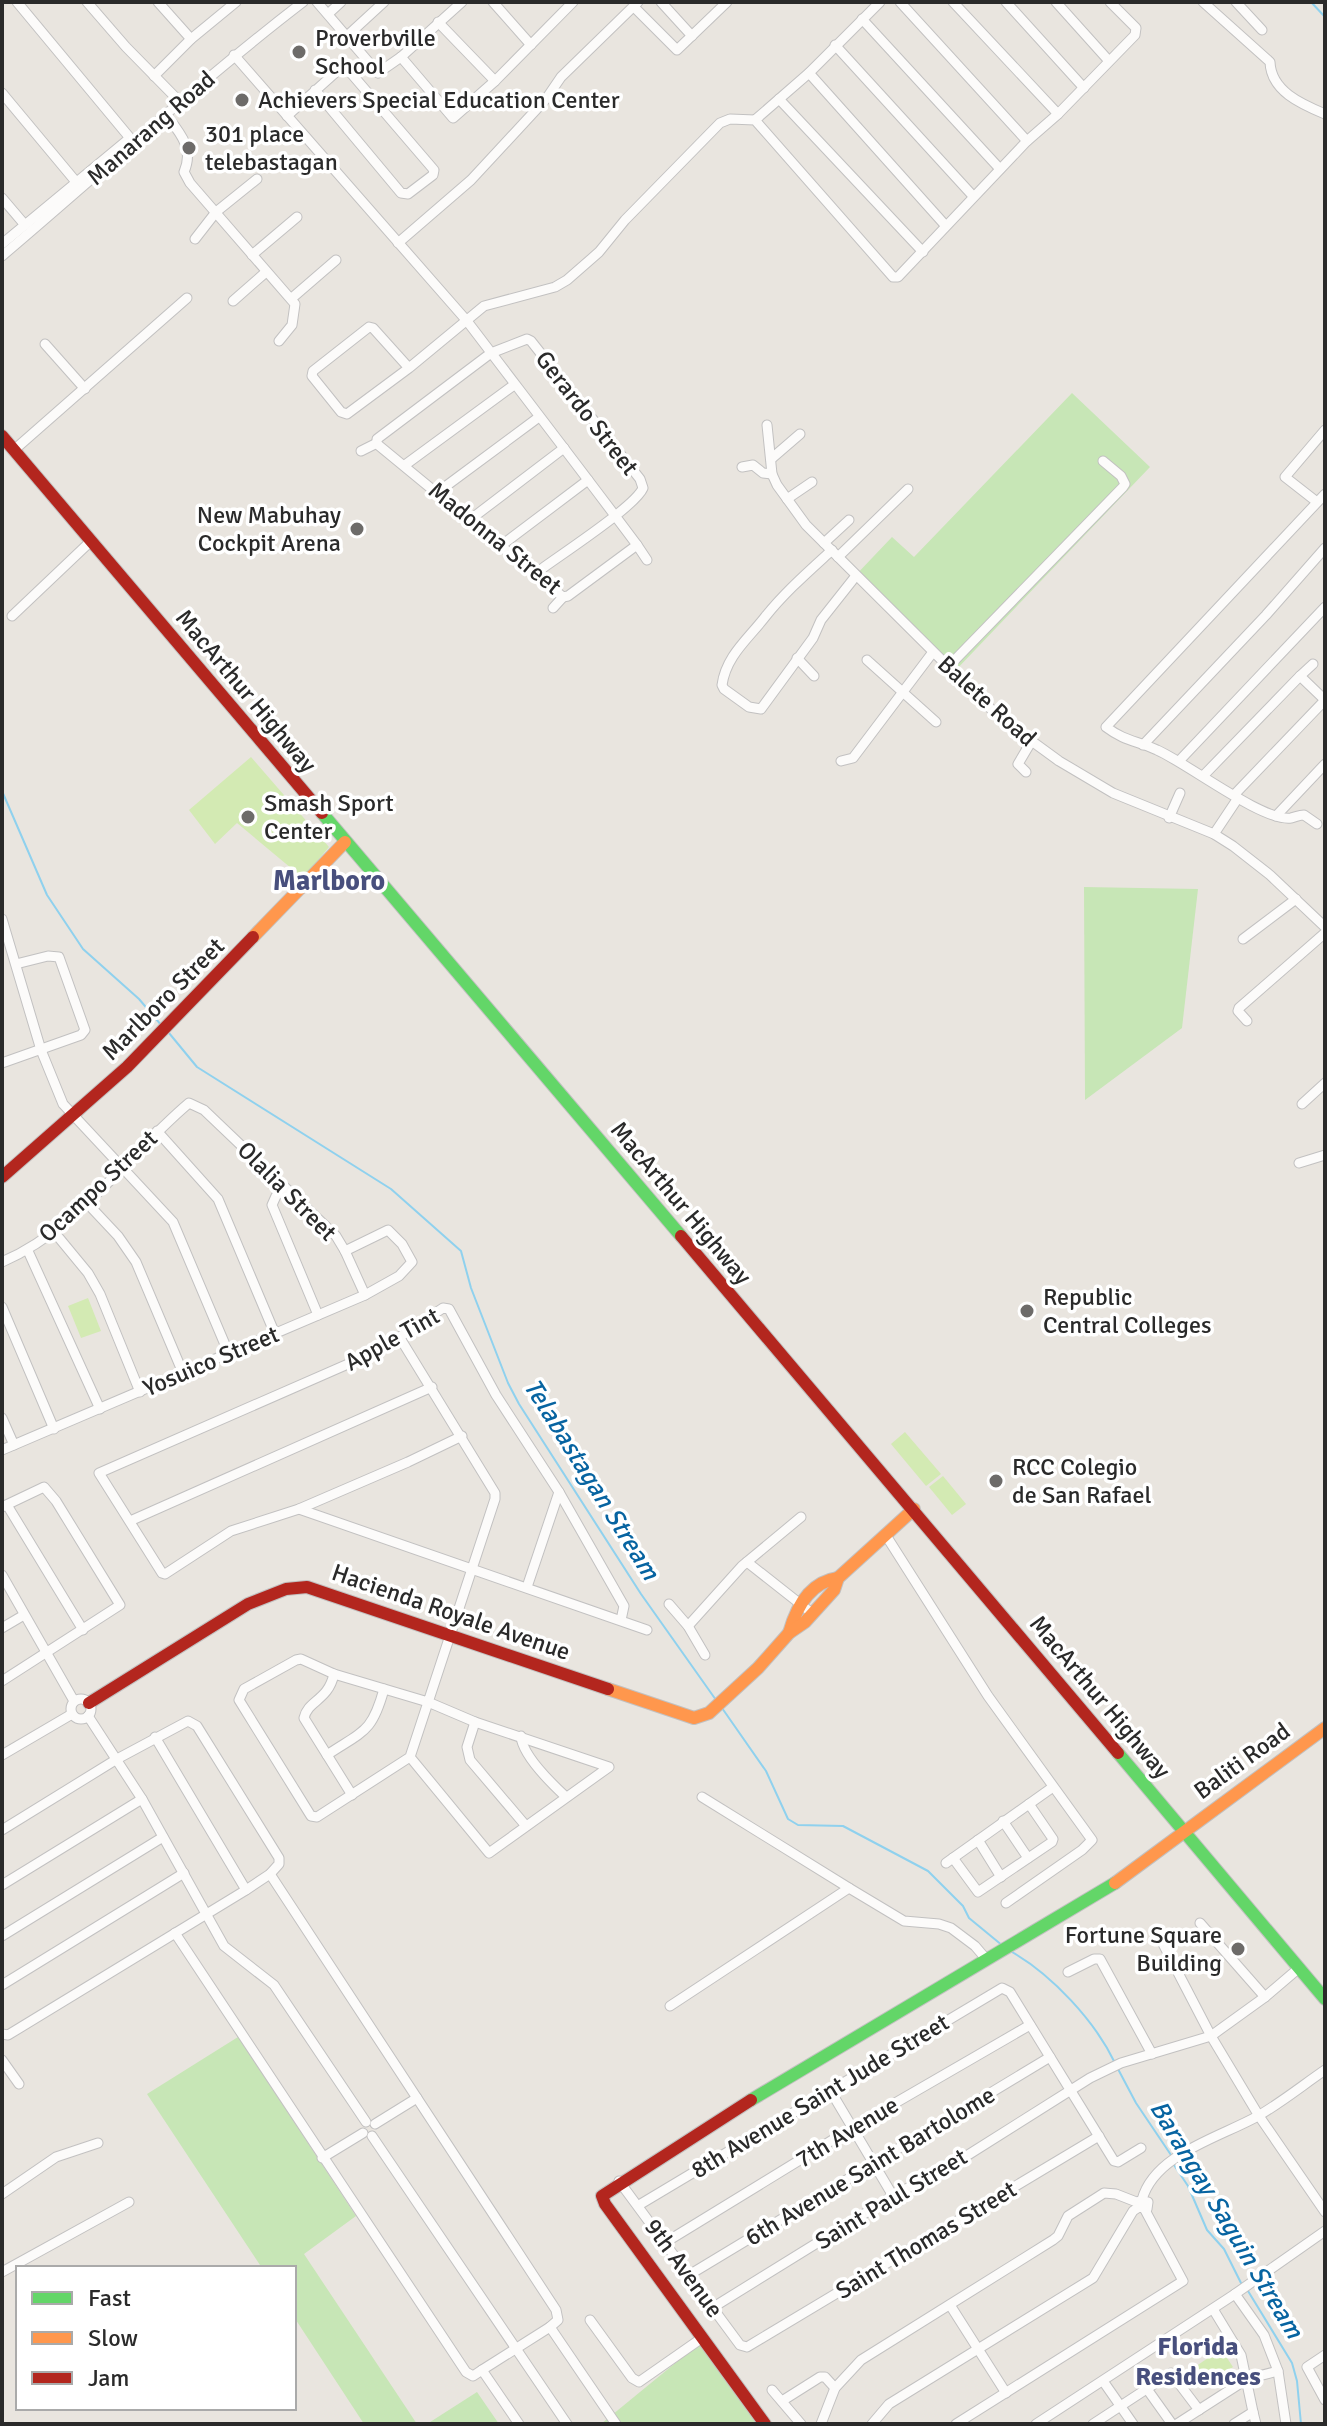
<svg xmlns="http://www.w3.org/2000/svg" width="1327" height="2426" viewBox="0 0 1327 2426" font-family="Signika,sans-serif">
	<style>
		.green { fill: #c7e6b6 }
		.pitch { fill: #d3eab3 }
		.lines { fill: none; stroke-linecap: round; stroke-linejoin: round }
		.stream { stroke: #8fd1ee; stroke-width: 2 }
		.street-casing { stroke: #c2c1c1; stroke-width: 11 }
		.fast-casing { stroke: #c2c1c1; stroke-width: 14 }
		.slow-casing { stroke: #c2c1c1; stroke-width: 14 }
		.jam-casing { stroke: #c2c1c1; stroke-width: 14 }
		.street { stroke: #fcfbfa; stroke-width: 9 }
		.fast { stroke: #63d668; stroke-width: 12 }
		.slow { stroke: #ff974d; stroke-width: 12 }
		.jam { stroke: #b3261e; stroke-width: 12 }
		.poi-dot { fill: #6d6b69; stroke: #fff; stroke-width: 3 }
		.labels { text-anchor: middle; stroke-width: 7; stroke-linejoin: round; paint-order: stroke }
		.poi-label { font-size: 24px; fill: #2a2a2a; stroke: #fff; text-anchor: start }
		.street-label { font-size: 24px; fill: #2a2a2a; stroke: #fff }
		.water-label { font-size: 26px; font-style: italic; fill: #0764a1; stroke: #fff }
		.neighbourhood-label { font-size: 26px; font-weight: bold; fill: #484f7d; stroke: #fff }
		.quarter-label { font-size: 28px; font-weight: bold; fill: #484f7d; stroke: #fff }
	</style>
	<rect width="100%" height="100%" fill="#e9e5df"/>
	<!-- green -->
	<g class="green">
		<polygon points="1072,393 1150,467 953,673 853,578 892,537 914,557"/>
		<polygon points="1084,887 1198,889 1182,1028 1085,1100"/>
		<polygon points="238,2037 356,2216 304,2254 417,2424 364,2424 294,2317 294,2268 262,2268 147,2094"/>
		<polygon points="701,2342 762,2424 601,2424"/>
		<polygon points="477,2392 499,2424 427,2424"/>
	</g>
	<!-- pitch -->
	<g class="pitch">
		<polygon points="251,757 329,847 303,878 237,823 215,844 189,810"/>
		<polygon points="88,1298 101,1331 81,1338 68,1306"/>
		<polygon points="905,1432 941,1474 926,1486 891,1444"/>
		<polygon points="943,1476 966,1504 952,1515 929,1487"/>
		<polygon points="1221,2349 1233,2367 1204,2387 1192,2369"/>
	</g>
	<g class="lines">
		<!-- stream -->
		<g class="stream">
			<polyline points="1311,2 1325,17"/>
			<polyline points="2,791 47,895 83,949 139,999 162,1026"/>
			<polyline points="169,1033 197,1067 391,1189 461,1251 471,1288 508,1383 519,1404 641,1594 716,1700"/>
			<polyline points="722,1708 766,1771 788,1819 798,1825 843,1826 928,1871 963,1906 969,1918 1003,1946"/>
			<path d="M 1012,1952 C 1052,1975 1095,2021 1115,2063"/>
			<polyline points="1118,2069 1136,2103 1171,2155"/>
			<polyline points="1174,2165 1188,2186 1207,2230 1224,2249 1241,2283"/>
			<polyline points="1248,2291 1292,2363 1297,2381 1301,2424"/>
		</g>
		<defs>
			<g id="street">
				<polyline points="87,2 126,47 181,103"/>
				<polyline points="158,2 191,39"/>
				<polyline points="317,2 378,73 401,57 462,2"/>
				<polyline points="493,2 531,45"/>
				<polyline points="661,2 692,36"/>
				<polyline points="900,2 1027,141"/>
				<polyline points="953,2 1058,114"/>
				<polyline points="1006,2 1084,88"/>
				<polyline points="1056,2 1109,61"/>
				<path d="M 1203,2 L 1270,62 C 1271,91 1301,104 1325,114"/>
				<polyline points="1236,2 1262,30"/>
				<polyline points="634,7 677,50 727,2"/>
				<polyline points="328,14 341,2"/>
				<polyline points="862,19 1000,169"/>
				<polyline points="438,22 495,81"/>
				<polyline points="347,36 384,2"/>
				<polyline points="835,45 973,196"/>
				<path d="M 234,55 L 467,321 C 524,396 581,470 637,545 L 568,596 L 563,597 L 377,444 L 377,439 L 491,353 L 527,339 L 531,341 L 640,479 L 643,488 C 635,507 557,557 536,573"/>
				<polyline points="401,57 453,118 495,81 573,2"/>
				<polyline points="809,73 945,225"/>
				<polyline points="154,76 191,39 236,2"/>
				<polyline points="2,93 77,183"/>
				<polyline points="779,99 923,252"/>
				<path d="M 167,116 C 181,134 194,149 184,172 L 190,183 L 295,304 L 292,325 L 279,341"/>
				<polyline points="287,116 344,65 434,170 433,175 408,194 401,193 315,90"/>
				<polyline points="755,120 809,73 880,2"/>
				<polyline points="2,198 25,225"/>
				<polyline points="195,239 216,212 257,179"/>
				<polyline points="398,243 471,180 546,99 561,77 638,2"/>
				<polyline points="2,244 130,138 17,2"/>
				<polyline points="252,255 297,217"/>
				<path d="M 2,256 C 102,171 199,82 303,2"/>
				<polyline points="292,298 336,260"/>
				<polyline points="233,301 266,272"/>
				<polyline points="45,344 85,389"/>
				<polyline points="409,368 373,328 369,327 313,371 312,376 341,412 347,414 409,368 484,306 555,287 567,280 599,252 625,220 720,123 730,119 755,120 893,277 898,277 1027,141 1058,114 1135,35 1136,28 1110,2"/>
				<polyline points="767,425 772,474 777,485 806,525 1000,718 1059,761 1113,793 1214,834 1233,846 1270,875 1325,927"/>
				<polyline points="14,450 187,298"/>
				<polyline points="361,451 377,443"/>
				<polyline points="771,459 800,434"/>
				<polyline points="405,465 514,385"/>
				<polyline points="742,467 753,465 763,473 772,474"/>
				<polyline points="438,492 539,417"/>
				<polyline points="787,499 812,482"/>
				<polyline points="1317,502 1285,477 1325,430"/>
				<polyline points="471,519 564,448"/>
				<polyline points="824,543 849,520"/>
				<polyline points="502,545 588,480"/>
				<polyline points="637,545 647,560"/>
				<path d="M 832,550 C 808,572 785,592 765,617 C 748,639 726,656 722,685 L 724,689 L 749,707 L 761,709 L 813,638 L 821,620 L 855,577"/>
				<polyline points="838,557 908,489"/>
				<polyline points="553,608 563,597"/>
				<polyline points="12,616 91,541"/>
				<polyline points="797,658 814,676"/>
				<polyline points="867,660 936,722"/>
				<polyline points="948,667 1123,487 1125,484 1121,476 1103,461"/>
				<polyline points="1300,676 1313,664"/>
				<polyline points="1143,745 1266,615 1325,548"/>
				<polyline points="841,761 853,758 933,652"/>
				<polyline points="1179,761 1325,607"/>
				<polyline points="1026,772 1018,764 1031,742"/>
				<polyline points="1204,775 1300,676 1325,700"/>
				<polyline points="1234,795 1325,700"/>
				<polyline points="1276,816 1325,764"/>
				<polyline points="1169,818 1180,793"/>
				<path d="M 1317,824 L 1304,815 C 1299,815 1296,817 1291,818 C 1263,822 1187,763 1157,750 C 1136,740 1126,742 1106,727 L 1325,494"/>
				<polyline points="1214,834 1238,798"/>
				<polyline points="2,919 41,1050 63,1104 173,1222 229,1354"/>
				<polyline points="1243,939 1296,899"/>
				<polyline points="1247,1021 1238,1011 1239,1008 1325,933"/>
				<polyline points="2,1063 81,1035 85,1030 59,957 48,956 16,964"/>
				<polyline points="1302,1104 1325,1083"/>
				<polyline points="157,1131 218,1199 275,1334"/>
				<polyline points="1299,1163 1325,1155"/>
				<polyline points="285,1188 276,1196 272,1205 318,1315"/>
				<polyline points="87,1203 118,1236 136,1262 183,1373"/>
				<polyline points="55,1233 88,1273 100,1294 140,1392"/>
				<polyline points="28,1251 100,1409"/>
				<path d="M 2,1262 C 79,1229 126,1156 189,1103 L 204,1110 L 336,1236 L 345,1251 L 365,1295"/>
				<polyline points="2,1307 54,1429"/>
				<polyline points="400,1338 495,1493 495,1499 410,1757 317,1817 311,1816 239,1700 244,1689 296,1660 301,1659 334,1674 428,1702 475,1722 609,1767 489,1853 410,1757"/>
				<polyline points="2,1418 14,1445"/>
				<polyline points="2,1450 365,1295 399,1276 412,1262 402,1244 388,1230 345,1251"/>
				<polyline points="7,1505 83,1630"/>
				<polyline points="2,1507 44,1487 56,1501 120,1605 2,1681"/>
				<polyline points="299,1509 408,1462 462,1436"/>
				<polyline points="130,1521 432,1387"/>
				<polyline points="885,1534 988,1696 1092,1840 1082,1850 1006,1903"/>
				<polyline points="747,1562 813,1614"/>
				<polyline points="2,1575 74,1701"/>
				<polyline points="527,1587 559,1492"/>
				<polyline points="669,1604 688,1626 705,1655"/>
				<polyline points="621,1620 624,1606 559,1492 496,1395 449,1309 443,1308 380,1350 99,1473 162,1573 165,1574 231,1531 299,1509 647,1630"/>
				<polyline points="688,1626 742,1566 801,1517"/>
				<polyline points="2,1628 24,1615"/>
				<path d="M 334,1674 C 328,1701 308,1700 304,1718 L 352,1795"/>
				<circle cx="81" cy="1709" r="10"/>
				<polyline points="88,1716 142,1799 224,1946 274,1985 366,2122"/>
				<polyline points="475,1722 467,1747 470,1760 526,1826"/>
				<path d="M 521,1736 C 522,1755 552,1784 566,1797"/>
				<polyline points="155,1737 246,1890"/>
				<polyline points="2,1755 72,1714"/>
				<path d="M 327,1755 C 363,1731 372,1733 384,1689"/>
				<polyline points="702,1797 849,1888"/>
				<polyline points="1003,1821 1028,1858"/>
				<polyline points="2,1830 117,1759 188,1721 197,1726 279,1858 279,1864 270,1874 246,1890 8,2035 2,2034"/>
				<polyline points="978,1840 1001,1877"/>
				<polyline points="953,1858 978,1892 1052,1842 1053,1839 1029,1804"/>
				<polyline points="946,1863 1053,1787"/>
				<polyline points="270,1874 556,2310 558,2320 550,2327 616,2424"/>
				<polyline points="2,1885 142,1799"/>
				<polyline points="1200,1923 1265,1997"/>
				<polyline points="175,1933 466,2372 473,2376 482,2370 519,2424"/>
				<polyline points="2,1936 163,1837"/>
				<polyline points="1161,1940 1211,2036 1259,2116 1325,2212"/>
				<polyline points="1068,1972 1094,1959 1100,1959 1152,2054"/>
				<polyline points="2,1985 184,1873"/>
				<polyline points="670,2006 849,1888 904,1921 939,1924 951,1928 975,1946 987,1960"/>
				<polyline points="2,2060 19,2084"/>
				<polyline points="830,2090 893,2196"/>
				<polyline points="375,2124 417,2098"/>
				<polyline points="372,2136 567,2424"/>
				<polyline points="322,2158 363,2133"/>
				<polyline points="619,2181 740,2345 747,2347 1099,2136"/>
				<polyline points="2,2194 56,2157 98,2143"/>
				<path d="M 1142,2200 C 1154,2154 1221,2137 1258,2116 C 1282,2102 1303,2085 1325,2070"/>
				<polyline points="639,2205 1002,1988 1010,1992 1114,2161 1118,2162 1141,2148"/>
				<polyline points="666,2242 852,2128 1030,2025"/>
				<polyline points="2,2272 129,2202"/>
				<polyline points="689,2275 1050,2057"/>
				<polyline points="950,2305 1006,2393"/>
				<polyline points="712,2308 893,2196 960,2160 1090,2078 1121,2063 1211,2036 1265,1997 1299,1968"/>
				<polyline points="1213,2309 1241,2355 1253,2412 1234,2424"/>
				<polyline points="590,2320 632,2378 639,2382 702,2338"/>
				<polyline points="1325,2355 1307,2367 1325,2400"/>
				<polyline points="482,2370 550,2327"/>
				<polyline points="1278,2371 1286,2424"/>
				<polyline points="1103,2381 1133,2424"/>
				<polyline points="1147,2389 1172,2424"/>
				<polyline points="772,2390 801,2424"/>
				<polyline points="782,2401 820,2377 825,2377 835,2388"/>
				<polyline points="1253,2412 1256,2424"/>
				<polyline points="821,2424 835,2388 861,2360 1053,2240 1058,2236 1068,2216 1104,2193 1116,2194 1139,2203"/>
				<polyline points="872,2424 889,2404 1093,2278 1133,2211 1139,2207 1140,2201 1148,2202 1147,2209 1139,2207"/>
				<polyline points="956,2424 1183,2281 1145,2210"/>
				<polyline points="1036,2424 1235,2294 1325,2231"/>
				<polyline points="1093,2424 1171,2373 1199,2410"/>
				<polyline points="1177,2424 1247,2379 1278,2371 1264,2335 1235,2294"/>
			</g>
			<g id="fast">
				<polyline points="322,813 681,1236"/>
				<polyline points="1118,1753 1325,1999"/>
				<polyline points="751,2100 1115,1883"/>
			</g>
			<g id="slow">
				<polyline points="253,937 345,842"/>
				<path d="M 789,1633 C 796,1608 810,1582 838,1578"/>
				<polyline points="608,1689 694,1718 709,1713 758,1668 789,1633 805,1622 834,1590 838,1578 914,1509"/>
				<polyline points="1115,1883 1325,1728"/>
			</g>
			<g id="jam">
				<polyline points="2,436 322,813"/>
				<polyline points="2,1177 127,1067 253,937"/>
				<polyline points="681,1236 1118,1753"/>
				<polyline points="89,1703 248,1604 286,1589 307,1587 608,1689"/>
				<polyline points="751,2100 602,2196 605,2204 765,2424"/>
			</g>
		</defs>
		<!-- street casing -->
		<use href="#street" class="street-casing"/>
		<!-- fast casing -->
		<use href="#fast" class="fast-casing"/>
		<!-- slow casing -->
		<use href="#slow" class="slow-casing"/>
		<!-- jam casing -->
		<use href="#jam" class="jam-casing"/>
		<!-- street -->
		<use href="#street" class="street"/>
		<!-- fast -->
		<use href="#fast" class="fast"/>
		<!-- slow -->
		<use href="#slow" class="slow"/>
		<!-- jam -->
		<use href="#jam" class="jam"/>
	</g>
	<!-- markers -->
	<g class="poi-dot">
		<circle cx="299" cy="52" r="8"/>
		<circle cx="242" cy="100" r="8"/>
		<circle cx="189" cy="148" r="8"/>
		<circle cx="357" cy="529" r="8"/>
		<circle cx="248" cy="817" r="8"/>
		<circle cx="1027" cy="1311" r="8"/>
		<circle cx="996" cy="1481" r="8"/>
		<circle cx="1238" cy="1949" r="8"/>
	</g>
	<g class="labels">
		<!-- poi labels -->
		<g class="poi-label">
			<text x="315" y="46">Proverbville<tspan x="315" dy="28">School</tspan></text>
			<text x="258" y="108">Achievers Special Education Center</text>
			<text x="205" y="142">301 place<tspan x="205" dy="28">telebastagan</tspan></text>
			<text x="341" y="523" text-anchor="end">New Mabuhay<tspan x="341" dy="28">Cockpit Arena</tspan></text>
			<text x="264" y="811">Smash Sport<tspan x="264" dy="28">Center</tspan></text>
			<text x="1043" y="1305">Republic<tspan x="1043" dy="28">Central Colleges</tspan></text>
			<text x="1012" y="1475">RCC Colegio<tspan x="1012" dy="28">de San Rafael</tspan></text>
			<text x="1222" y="1943" text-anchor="end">Fortune Square<tspan x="1222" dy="28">Building</tspan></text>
		</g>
		<!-- street labels -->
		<g class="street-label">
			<text transform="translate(151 128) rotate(-41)" y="8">Manarang Road</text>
			<text transform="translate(587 413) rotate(52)" y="8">Gerardo Street</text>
			<text transform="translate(495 538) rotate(39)" y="8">Madonna Street</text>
			<text transform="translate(246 691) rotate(50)" y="8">MacArthur Highway</text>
			<text transform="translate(987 701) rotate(42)" y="8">Balete Road</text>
			<text transform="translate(163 999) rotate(-45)" y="8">Marlboro Street</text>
			<text transform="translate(98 1186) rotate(-43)" y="8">Ocampo Street</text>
			<text transform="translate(287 1191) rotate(45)" y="8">Olalia Street</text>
			<text transform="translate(681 1203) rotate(50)" y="8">MacArthur Highway</text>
			<text transform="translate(392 1339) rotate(-29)" y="8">Apple Tint</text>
			<text transform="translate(211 1361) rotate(-23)" y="8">Yosuico Street</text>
			<text transform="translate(451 1612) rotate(19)" y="8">Hacienda Royale Avenue</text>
			<text transform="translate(1100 1697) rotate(50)" y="8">MacArthur Highway</text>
			<text transform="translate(1242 1761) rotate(-36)" y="8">Baliti Road</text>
			<text transform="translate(820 2096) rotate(-31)" y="8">8th Avenue Saint Jude Street</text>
			<text transform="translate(847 2132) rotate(-31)" y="8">7th Avenue</text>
			<text transform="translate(870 2166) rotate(-31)" y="8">6th Avenue Saint Bartolome</text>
			<text transform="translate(891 2199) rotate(-31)" y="8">Saint Paul Street</text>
			<text transform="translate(926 2240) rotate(-31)" y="8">Saint Thomas Street</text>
			<text transform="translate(684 2268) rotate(54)" y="8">9th Avenue</text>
		</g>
		<!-- water labels -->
		<g class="water-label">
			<text transform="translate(592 1479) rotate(58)" y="9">Telabastagan Stream</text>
			<text transform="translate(1227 2219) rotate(59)" y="9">Barangay Saguin Stream</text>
		</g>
		<!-- neighbourhood labels -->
		<g class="neighbourhood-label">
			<text x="1198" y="2355">Florida<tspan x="1198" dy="30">Residences</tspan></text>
		</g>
		<!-- quarter labels -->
		<g class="quarter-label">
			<text x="329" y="890">Marlboro</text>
		</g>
	</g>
	<!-- border -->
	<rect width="1327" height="2426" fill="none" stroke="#2a2a2a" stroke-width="8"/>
	<!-- legend -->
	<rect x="16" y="2266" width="280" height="144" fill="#ffffff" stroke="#aaaaaa" stroke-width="2"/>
	<rect x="32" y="2292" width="40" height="12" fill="#63d668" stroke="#aaaaaa" stroke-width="2"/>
	<text x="88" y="2306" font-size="24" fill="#2a2a2a">Fast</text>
	<rect x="32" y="2332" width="40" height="12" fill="#ff974d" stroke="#aaaaaa" stroke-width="2"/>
	<text x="88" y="2346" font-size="24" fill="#2a2a2a">Slow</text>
	<rect x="32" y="2372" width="40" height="12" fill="#b3261e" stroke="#aaaaaa" stroke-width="2"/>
	<text x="88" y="2386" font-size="24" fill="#2a2a2a">Jam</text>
</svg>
